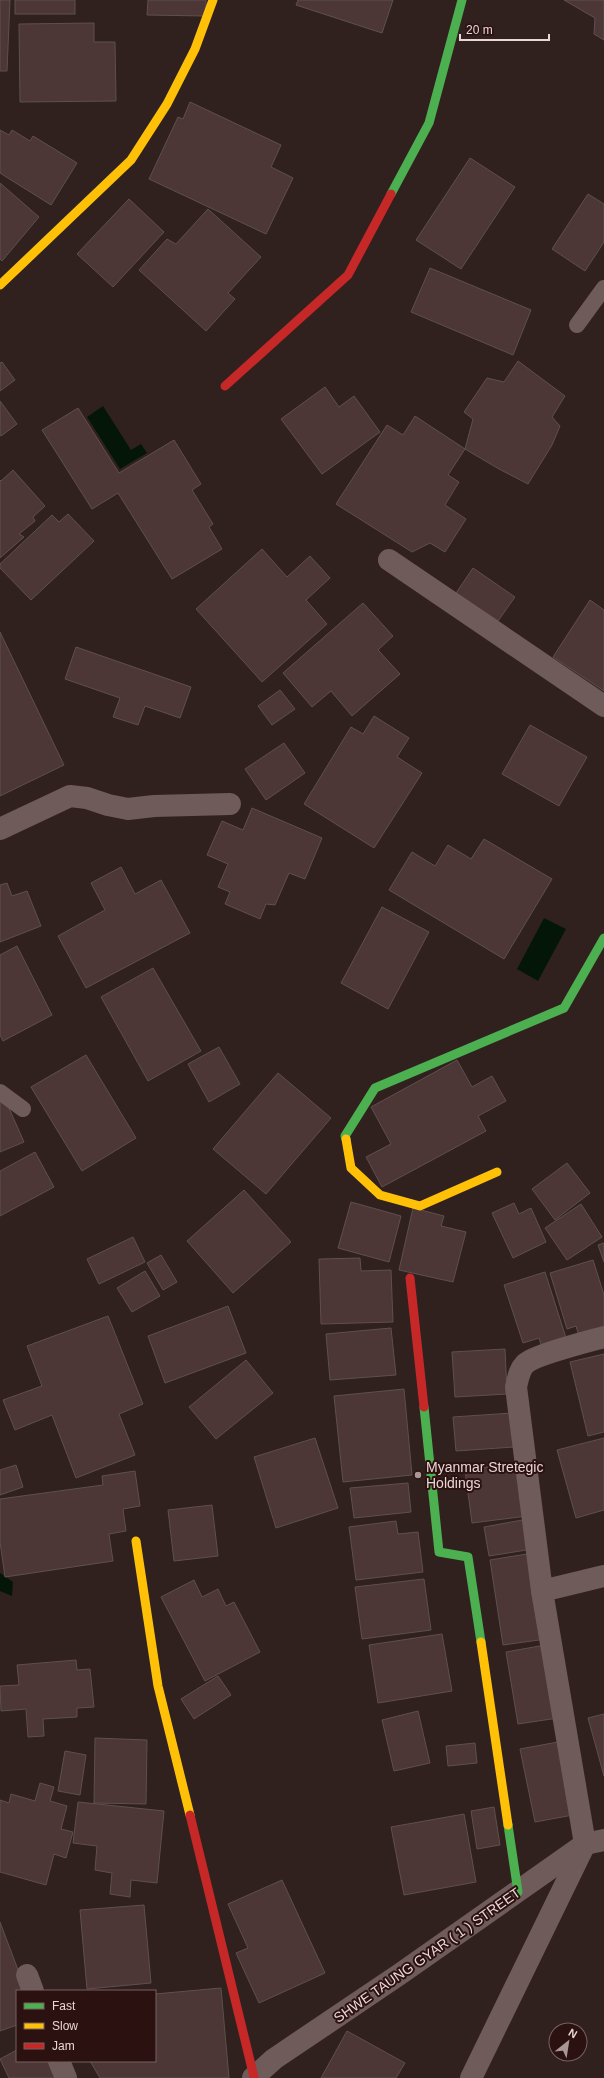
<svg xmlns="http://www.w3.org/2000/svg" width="604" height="2078" viewBox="0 0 604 2078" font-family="Arial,sans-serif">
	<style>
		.water { fill: #041608 }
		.building { fill: #4d3636; stroke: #5d504e }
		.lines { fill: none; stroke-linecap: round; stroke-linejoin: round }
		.lane { stroke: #6f5b5a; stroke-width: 16 }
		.street { stroke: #6f5b5a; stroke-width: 22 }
		.fast { stroke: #4caf50; stroke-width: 9 }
		.slow { stroke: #ffc107; stroke-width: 9 }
		.jam { stroke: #c62828; stroke-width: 9 }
		.poi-dot { fill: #a89795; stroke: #2b1210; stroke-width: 1.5 }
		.labels { text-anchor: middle; stroke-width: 4; stroke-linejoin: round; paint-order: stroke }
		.poi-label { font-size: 14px; fill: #e9d6d5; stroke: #2b1210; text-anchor: start }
		.street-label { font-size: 14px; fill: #e9d6d5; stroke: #2b1210 }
	</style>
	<rect width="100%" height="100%" fill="#30211f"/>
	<!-- water -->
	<g class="water">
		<polygon points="103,406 131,450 141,444 147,453 120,469 87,417"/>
		<polygon points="544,918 566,929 538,981 517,969"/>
		<polygon points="0,1573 13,1582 12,1596 0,1591"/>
	</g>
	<!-- building -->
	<g class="building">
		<polygon points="0,0 10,0 7,71 0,71"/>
		<rect x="15" y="0" width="60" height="14"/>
		<polygon points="148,0 206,0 206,16 147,15"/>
		<polygon points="298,0 393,0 382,33 296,5"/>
		<polygon points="564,0 604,0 604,40 594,34 595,18"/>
		<polygon points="94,23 94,42 115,42 116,101 20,102 19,24"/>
		<polygon points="190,102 281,145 271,167 293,178 266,234 149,179 178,117 183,119"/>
		<polygon points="0,130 9,135 12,130 30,141 33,136 77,163 51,205 0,173"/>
		<polygon points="470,158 515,187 461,269 416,240"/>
		<polygon points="0,183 39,217 2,261 0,259"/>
		<polygon points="588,194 604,204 604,242 585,271 552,249"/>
		<polygon points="129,199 164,232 113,287 77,254"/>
		<polygon points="208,209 261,257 228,293 235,299 206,331 139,270 167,239 176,244"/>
		<polygon points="430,268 531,310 513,355 411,312"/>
		<polygon points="518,361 565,396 552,417 560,426 552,445 528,484 499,469 465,449 473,419 464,412 487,378 504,382"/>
		<polygon points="2,362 15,380 0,391 0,363"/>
		<polygon points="325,387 339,407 354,396 380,432 322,474 281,419"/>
		<polygon points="0,401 17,424 1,436 0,435"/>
		<polygon points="78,408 119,473 174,440 201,484 192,490 213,524 209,527 222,549 172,579 118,493 92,509 42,430"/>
		<polygon points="415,416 465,449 448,475 459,482 445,505 466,519 445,552 430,543 412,552 336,504 387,425 403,435"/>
		<polygon points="13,470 45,506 33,517 35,521 19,534 24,537 0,558 0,480 1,481"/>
		<polygon points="68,514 94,541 31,600 0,568 0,564 52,515 59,522"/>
		<polygon points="262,549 287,577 310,556 330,578 306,600 327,624 262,682 196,609"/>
		<polygon points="473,568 515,597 498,621 456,593"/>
		<polygon points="590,600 604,610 604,691 553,657"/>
		<polygon points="363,603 393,636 378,650 400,674 352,716 331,691 312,707 283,673"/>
		<polygon points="0,632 64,765 0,796"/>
		<polygon points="76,647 191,687 180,718 145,706 138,725 113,717 120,698 65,679"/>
		<polygon points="280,690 295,709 272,725 258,706"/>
		<polygon points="374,716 409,738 397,757 422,773 374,848 304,804 351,727 363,734"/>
		<polygon points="530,725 587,757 559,806 502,774"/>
		<polygon points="284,743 305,773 266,800 245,769"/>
		<polygon points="252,808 322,838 305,879 289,873 275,905 266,904 260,919 225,904 230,892 218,887 228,864 207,855 222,821 243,830"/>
		<polygon points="484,839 552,879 504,959 389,890 412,852 435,866 448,845 471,859"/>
		<polygon points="121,867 135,894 161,880 190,933 86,988 58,936 105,910 91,883"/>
		<polygon points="7,883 12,896 27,891 41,926 0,942 0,885"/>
		<polygon points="382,907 429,932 388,1009 341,983"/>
		<polygon points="17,946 52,1015 3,1041 0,1035 0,955"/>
		<polygon points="153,968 201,1051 148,1081 101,997"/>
		<polygon points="219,1047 240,1084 209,1102 188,1064"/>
		<polygon points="86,1055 136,1138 82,1171 31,1087"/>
		<polygon points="457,1060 472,1087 492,1076 506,1101 478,1116 486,1131 382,1187 366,1157 391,1144 371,1107"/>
		<polygon points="278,1073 331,1118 266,1194 213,1149"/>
		<polygon points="5,1099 24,1142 0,1152 0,1101"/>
		<polygon points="35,1152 54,1187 0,1216 0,1171"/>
		<polygon points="567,1163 590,1193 555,1220 532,1189"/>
		<polygon points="244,1190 291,1242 233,1293 187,1241"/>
		<polygon points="351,1202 401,1216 389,1262 338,1248"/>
		<polygon points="514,1203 519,1214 531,1208 546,1242 513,1258 492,1213"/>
		<polygon points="581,1204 602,1237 567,1260 545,1228"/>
		<polygon points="413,1208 444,1216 441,1226 466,1232 453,1282 399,1270"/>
		<polygon points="133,1237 145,1262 99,1284 87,1259"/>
		<polygon points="604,1243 604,1262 598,1245"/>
		<polygon points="161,1255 177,1282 163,1290 147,1263"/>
		<polygon points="360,1258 361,1271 391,1270 393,1322 321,1324 319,1259"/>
		<polygon points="593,1260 604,1295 604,1329 579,1336 576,1326 567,1329 550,1273"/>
		<polygon points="145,1271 160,1296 132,1312 117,1288"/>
		<polygon points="545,1272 568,1344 543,1351 539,1338 523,1343 504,1285"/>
		<polygon points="228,1306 246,1353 165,1383 148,1336"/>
		<polygon points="108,1316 143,1404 119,1414 135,1455 76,1478 52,1415 15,1430 3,1400 42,1386 27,1346"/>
		<polygon points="391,1328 396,1375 330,1380 326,1334"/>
		<polygon points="505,1349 507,1394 455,1397 452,1352"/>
		<polygon points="604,1354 604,1432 588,1436 570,1362"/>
		<polygon points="246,1360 273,1393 216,1439 189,1407"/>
		<polygon points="404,1389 412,1475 343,1482 334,1396"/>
		<polygon points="512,1413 514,1447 456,1451 453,1417"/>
		<polygon points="315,1438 338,1508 276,1528 254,1457"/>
		<polygon points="604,1438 604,1510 576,1518 557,1450"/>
		<polygon points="520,1463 527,1516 472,1523 465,1470"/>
		<polygon points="16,1465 23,1487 0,1495 0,1470"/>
		<polygon points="135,1471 140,1506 123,1509 126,1531 109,1534 113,1561 5,1577 0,1542 0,1499 103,1485 102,1476"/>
		<polygon points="408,1483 411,1512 354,1518 350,1488"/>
		<polygon points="212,1505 218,1556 174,1561 168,1510"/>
		<polygon points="528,1519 533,1549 489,1556 484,1527"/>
		<polygon points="396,1521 398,1534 418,1532 423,1572 356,1580 349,1527"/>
		<polygon points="533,1553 546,1639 503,1645 490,1560"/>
		<polygon points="424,1579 431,1630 362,1639 355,1587"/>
		<polygon points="194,1580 202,1597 218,1589 226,1606 234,1602 260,1652 205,1681 161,1597"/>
		<polygon points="442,1634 452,1691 378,1703 369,1645"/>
		<polygon points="545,1645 558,1718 518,1724 506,1652"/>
		<polygon points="76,1660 77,1670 90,1669 94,1707 77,1708 77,1717 43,1719 44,1736 28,1737 26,1709 1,1711 0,1686 19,1685 17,1665"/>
		<polygon points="218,1676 231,1695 194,1719 181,1699"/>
		<polygon points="418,1711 430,1763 394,1771 382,1720"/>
		<polygon points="604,1714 604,1776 588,1718"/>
		<polygon points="95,1738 147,1740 146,1804 94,1803"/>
		<polygon points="558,1742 573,1815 535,1822 520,1749"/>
		<polygon points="475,1743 477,1763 448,1766 446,1746"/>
		<polygon points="65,1751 86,1755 80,1795 58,1791"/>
		<polygon points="40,1783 54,1787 50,1801 67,1806 61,1829 73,1832 66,1858 54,1854 46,1885 0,1872 0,1800 9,1803 11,1794 35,1801"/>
		<polygon points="78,1802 164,1811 157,1883 131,1880 130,1897 110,1894 112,1873 95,1870 97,1846 73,1843"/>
		<polygon points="494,1807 500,1845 477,1849 471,1811"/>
		<polygon points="464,1814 476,1882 404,1895 391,1827"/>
		<polygon points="282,1880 325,1973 259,2003 236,1953 248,1948 228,1904"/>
		<polygon points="144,1905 151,1983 87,1989 80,1910"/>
		<polygon points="0,1922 26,1991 17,1991 17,2025 0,2031"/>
		<polygon points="221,1988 229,2078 100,2078 90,2061 155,2061 155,1994"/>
		<polygon points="347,2031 405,2063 396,2078 321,2078"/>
		<polygon points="17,2050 17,2061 52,2061 60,2078 9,2078 0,2059"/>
	</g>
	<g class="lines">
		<!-- lane -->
		<g class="lane">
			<polyline points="577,325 604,288"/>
			<polyline points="0,1092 23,1109"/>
		</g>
		<!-- street -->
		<g class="street">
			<polyline points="389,560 604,706"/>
			<polyline points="0,829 70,796 87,798 108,805 128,809 154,806 230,804"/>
			<path d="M 542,1591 L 516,1387 C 518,1379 519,1370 525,1364 C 534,1355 590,1341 604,1337"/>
			<polyline points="27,1975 33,1991"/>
			<polyline points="59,2061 66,2078"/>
			<polyline points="253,2078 274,2059 400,1974 585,1844 604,1840"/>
			<polyline points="471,2078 585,1844 542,1591 604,1576"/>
		</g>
		<!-- fast -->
		<g class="fast">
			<polyline points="391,194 429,123 462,0"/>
			<polyline points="346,1139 345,1136 375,1088 564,1008 604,938"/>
			<polyline points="424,1407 439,1552 468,1557 481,1642"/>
			<polyline points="508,1825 518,1892"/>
		</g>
		<!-- slow -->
		<g class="slow">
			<polyline points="0,285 131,160 167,104 195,49 213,0"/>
			<polyline points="346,1139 351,1168 380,1195 420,1206 497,1172"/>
			<polyline points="136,1541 158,1686 190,1815"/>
			<polyline points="481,1642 508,1825"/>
		</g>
		<!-- jam -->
		<g class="jam">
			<polyline points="225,386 348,275 391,194"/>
			<polyline points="410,1278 424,1407"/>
			<polyline points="190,1815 254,2077"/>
		</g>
	</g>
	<!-- markers -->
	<circle class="poi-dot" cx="418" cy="1475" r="4"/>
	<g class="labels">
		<!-- poi labels -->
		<g class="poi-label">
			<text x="426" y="1472">Myanmar Stretegic<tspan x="426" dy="16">Holdings</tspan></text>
		</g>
		<!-- street labels -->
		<g class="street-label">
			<text transform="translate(427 1955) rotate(-35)" y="5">SHWE TAUNG GYAR ( 1 ) STREET</text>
		</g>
	</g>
	<!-- legend -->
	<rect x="16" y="1990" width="140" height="72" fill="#2b1210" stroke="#77605f"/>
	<rect x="24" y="2003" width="20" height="6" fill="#4caf50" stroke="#77605f"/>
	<text x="52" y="2010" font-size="12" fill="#e9d6d5">Fast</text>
	<rect x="24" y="2023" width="20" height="6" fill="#ffc107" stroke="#77605f"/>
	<text x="52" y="2030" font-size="12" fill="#e9d6d5">Slow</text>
	<rect x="24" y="2043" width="20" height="6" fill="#c62828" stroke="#77605f"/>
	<text x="52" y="2050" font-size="12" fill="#e9d6d5">Jam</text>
	<!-- north arrow -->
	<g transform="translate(568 2042) rotate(30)"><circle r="19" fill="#2b1210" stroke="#77605f"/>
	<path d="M0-3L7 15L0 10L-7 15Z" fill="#a89795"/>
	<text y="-6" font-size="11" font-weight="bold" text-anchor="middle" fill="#e9d6d5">N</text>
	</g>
	<!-- scale -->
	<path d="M460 34v6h89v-6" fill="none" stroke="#e9d6d5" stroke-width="2"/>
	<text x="466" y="34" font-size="12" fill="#e9d6d5" stroke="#2b1210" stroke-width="3" paint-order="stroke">20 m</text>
</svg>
